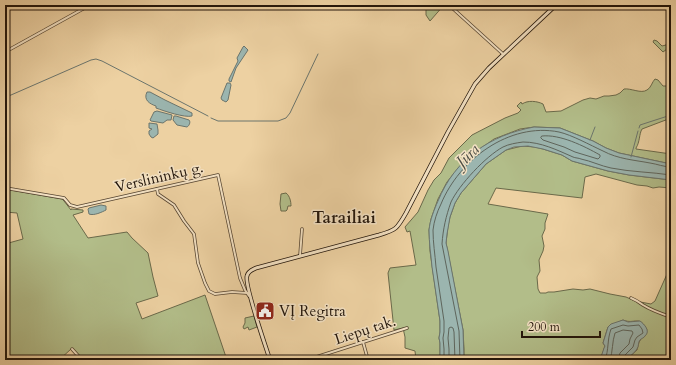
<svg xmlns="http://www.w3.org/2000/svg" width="676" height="365" viewBox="0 0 676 365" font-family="Cardo,serif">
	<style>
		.green { fill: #b2bd89; stroke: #6a694a }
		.water { fill: #9bb5af; stroke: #6b756d }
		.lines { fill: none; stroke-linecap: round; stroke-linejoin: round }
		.shore { stroke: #5e655c; stroke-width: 1 }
		.stream { stroke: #6b756d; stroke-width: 1 }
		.street-casing { stroke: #554430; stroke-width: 3.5 }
		.secondary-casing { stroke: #22150a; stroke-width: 4.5 }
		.street { stroke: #f3e1c3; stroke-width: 2 }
		.secondary { stroke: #f3e1c3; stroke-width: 3 }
		.labels { text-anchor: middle; stroke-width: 3; stroke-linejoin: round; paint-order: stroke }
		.street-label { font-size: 15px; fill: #22150a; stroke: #f3e1c3 }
		.poi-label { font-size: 15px; fill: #22150a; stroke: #f3e1c3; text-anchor: start }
		.water-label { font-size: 16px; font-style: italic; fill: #4c4d44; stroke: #f3e1c3 }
		.quarter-label { font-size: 17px; font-weight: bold; fill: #22150a; stroke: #f3e1c3 }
	</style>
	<rect width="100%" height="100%" fill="#edd1a2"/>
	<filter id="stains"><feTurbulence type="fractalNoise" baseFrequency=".005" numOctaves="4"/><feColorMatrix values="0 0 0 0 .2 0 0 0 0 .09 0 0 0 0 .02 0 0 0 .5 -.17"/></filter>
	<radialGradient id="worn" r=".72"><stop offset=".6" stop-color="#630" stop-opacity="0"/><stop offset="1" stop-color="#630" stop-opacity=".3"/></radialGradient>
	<!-- green -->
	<g class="green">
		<polygon points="426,5 444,5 430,21 426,15"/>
		<polygon points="671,33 671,49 667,49 663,52 653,42 654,40 657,41 662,46 666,45"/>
		<path d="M 655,79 L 658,80 L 663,86 L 667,86 L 671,82 L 671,118 L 642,129 C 639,134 640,142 636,148 L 636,149 L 671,154 L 671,164 L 619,153 L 606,148 L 593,141 L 560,128 L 534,127 L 520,129 L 494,139 L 487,144 L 468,157 L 455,172 L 447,182 L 438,199 L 431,219 L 429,230 L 430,251 L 440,321 L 440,332 L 439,338 L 440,343 L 440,360 L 416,360 L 415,351 L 405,348 L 405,337 L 403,328 L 394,330 L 388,273 L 390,268 L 416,265 L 410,231 L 407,232 L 405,227 L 418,212 L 428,190 L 434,180 L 441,173 L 449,158 L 472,135 L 505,118 L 518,113 L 521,110 L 517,106 L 521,102 L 522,104 C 528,100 537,101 543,104 L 546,112 L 561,111 L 583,100 L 590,98 L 596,99 L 604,96 L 609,96 L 616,95 L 620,93 L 624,89 C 631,88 641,94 647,90 C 651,88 652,82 655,79 Z"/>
		<path d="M 522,146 L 535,147 L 543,149 L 562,155 L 572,161 L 608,171 L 629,175 L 671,180 L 671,188 L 659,187 L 653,188 L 647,186 L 637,185 L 596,174 L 585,177 L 582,198 L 496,188 L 488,204 L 548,214 L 545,223 L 545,229 L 542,236 L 544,246 L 543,251 L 539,260 L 540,271 L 537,277 L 538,289 L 540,293 L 546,293 L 548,292 L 554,292 L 573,289 L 583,290 L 590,289 L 610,294 L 626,297 L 635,301 L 651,304 L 655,301 L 671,265 L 671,360 L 626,360 L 637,350 L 639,342 L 647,330 C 639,314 635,325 623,320 L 608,327 L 603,343 L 605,346 L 603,352 L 600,360 L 464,360 L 464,349 L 463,330 L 446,243 L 448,226 L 450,217 L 455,203 L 461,193 L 486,164 L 506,150 Z"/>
		<polygon points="5,189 62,199 64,201 71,210 71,209 83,210 83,212 73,215 88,238 127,232 132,238 148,253 153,277 158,296 136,303 142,319 205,295 227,360 72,360 76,355 71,349 59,360 5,360 5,244 23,239 17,213 5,212"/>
		<path d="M 286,193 C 290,196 291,202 291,206 L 288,206 L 287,210 L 286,211 L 281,211 L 280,204 L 281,194 Z"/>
		<polygon points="254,316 257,327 249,330 248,327 244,329 243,327 245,323 245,318"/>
	</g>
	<!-- water -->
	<g class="water">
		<polygon points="244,46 248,50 236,68 231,82 229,81 229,79 238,61 237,58 243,47"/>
		<polygon points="227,83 230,83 231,85 228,100 226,102 222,100 221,98"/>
		<path d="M 147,92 L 150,92 L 165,100 L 192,113 L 192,116 C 185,118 164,111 156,108 L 156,106 C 150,104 143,100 147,92 Z"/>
		<polygon points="157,111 172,115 171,120 167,120 163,123 151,121 150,120 154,112"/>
		<path d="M 174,116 L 176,116 L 189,120 C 191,122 189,126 187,127 L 177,125 L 173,120 Z"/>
		<polygon points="149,123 157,124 158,130 158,134 153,138 151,137 149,134 149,131 152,129 149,128"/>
		<path d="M 534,127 L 560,128 L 593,141 L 606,148 L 619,153 L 671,164 L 671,180 L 629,175 L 608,171 L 572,161 L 562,155 L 543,149 L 528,146 L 514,147 L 506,150 L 486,164 L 461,193 L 455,203 L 450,217 L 447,234 L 446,243 L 448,251 L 463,330 L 464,359 L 464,360 L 440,360 L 440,343 L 439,338 L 440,332 L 440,321 C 437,303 435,285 432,267 C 431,255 429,243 429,230 C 430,220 434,210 438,201 C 455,159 490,135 534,127 Z"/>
		<path d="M 101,205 L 106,206 L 106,210 C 102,212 94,216 89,214 L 88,209 L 89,208 Z"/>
		<path d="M 623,320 L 628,322 L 640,321 C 644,324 651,331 645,336 C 644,338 642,338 640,340 C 638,342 639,346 637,349 C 635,353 629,356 626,360 L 600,360 L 604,348 L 605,346 L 603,343 L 608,327 L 611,324 Z"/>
	</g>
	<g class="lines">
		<!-- shore -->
		<g class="shore">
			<path d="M 542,136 C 560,134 584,146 600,155 L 600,157 L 598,159 L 575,152 L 564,147 L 543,140 L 541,138 Z"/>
			<path d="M 444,360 L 444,349 L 443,338 L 444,332 L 444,321 C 441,303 439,285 436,267 C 435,254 433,243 433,230 C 434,221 437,212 441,204 C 459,160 509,122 559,132 C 572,135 590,145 603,151 C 618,159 634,160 650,163 C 657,164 664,167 671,167"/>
			<polyline points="449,360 449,349 448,338 449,328 451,327 453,328 454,332 455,360"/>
			<path d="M 460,360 L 459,331 L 442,244 C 443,229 446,216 451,202 C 459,185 486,156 503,147 C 509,144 516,143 523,142 C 541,142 557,150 573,157 C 575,158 579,158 581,159 C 591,161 601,166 611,168 C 631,172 651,172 671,175"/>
			<path d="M 605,360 C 609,350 607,340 611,329 L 623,325 L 628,326 L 639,325 L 642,329 L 643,333 L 637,337 L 635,340 L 633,347 L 624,356 L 623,360"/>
			<path d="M 610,360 C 613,351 612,342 615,333 L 623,330 L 632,331 L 633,333 L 630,339 L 629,344 L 620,353 L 618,360"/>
		</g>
		<!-- stream -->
		<g class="stream">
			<polyline points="5,97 11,95 91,60 96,59 102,61 208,116"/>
			<polyline points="211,118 218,121 278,121 286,118 290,113 318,54"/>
			<polyline points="639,128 640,125 671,115"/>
			<polyline points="590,140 595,127"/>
			<polyline points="631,157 638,131"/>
		</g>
		<defs>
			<g id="street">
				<polyline points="449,5 503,54"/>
				<polyline points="5,52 90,5"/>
				<polyline points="5,188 64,198 70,205 77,207 218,175 240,278 245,290 249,296"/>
				<polyline points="157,189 158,194 174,205 184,221 194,234 198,263 205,283 209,291 215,294 232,292 247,293"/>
				<polyline points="300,256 302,229"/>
				<path d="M 631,298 C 636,300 639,302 643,305 C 651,310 662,314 671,317"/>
				<polyline points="363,342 368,360"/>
				<polyline points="72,349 82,360"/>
				<polyline points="307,360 407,328"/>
			</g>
			<path id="secondary" d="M 270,360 C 266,347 244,285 247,276 C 248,271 252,270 256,268 L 379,235 C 396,230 397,229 406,213 L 448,132 L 475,84 L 489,68 L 556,5"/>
		</defs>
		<!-- street casing -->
		<use href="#street" class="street-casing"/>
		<!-- secondary casing -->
		<use href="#secondary" class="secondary-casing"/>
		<!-- street -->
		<use href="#street" class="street"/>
		<!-- secondary -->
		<use href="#secondary" class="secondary"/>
	</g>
	<!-- icons -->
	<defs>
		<symbol id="civic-square" viewBox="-11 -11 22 22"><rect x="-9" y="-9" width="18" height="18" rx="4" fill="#8f2418" stroke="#f3e1c3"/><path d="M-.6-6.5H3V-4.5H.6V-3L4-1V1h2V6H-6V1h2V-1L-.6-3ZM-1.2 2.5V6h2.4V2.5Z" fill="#fff"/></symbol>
	</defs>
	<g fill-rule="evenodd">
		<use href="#civic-square" x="254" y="300" width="22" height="22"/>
	</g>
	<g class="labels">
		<!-- street labels -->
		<g class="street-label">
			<text transform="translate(159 177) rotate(-13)" y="5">Verslininkų g.</text>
			<text transform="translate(365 330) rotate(-18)" y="5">Liepų tak.</text>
		</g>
		<!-- poi labels -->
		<g class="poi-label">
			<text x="279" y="316">VĮ Regitra</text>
		</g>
		<!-- water labels -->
		<g class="water-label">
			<text transform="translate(467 155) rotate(-44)" y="6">Jūra</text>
		</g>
		<!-- quarter labels -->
		<g class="quarter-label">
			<text x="344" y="223">Tarailiai</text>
		</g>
	</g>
	<!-- margin -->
	<rect width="676" height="365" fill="none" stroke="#edd1a2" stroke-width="20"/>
	<rect x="6" y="6" width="664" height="353" fill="none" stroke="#22150a" stroke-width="2"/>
	<rect x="10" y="10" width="656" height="345" fill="none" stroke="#22150a"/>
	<!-- scale -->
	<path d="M522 331v6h78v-6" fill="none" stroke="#22150a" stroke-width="2"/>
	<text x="528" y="331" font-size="12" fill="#22150a" stroke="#f3e1c3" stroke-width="3" paint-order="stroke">200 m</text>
	<rect width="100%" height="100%" filter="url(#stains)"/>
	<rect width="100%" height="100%" fill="url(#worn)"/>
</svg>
